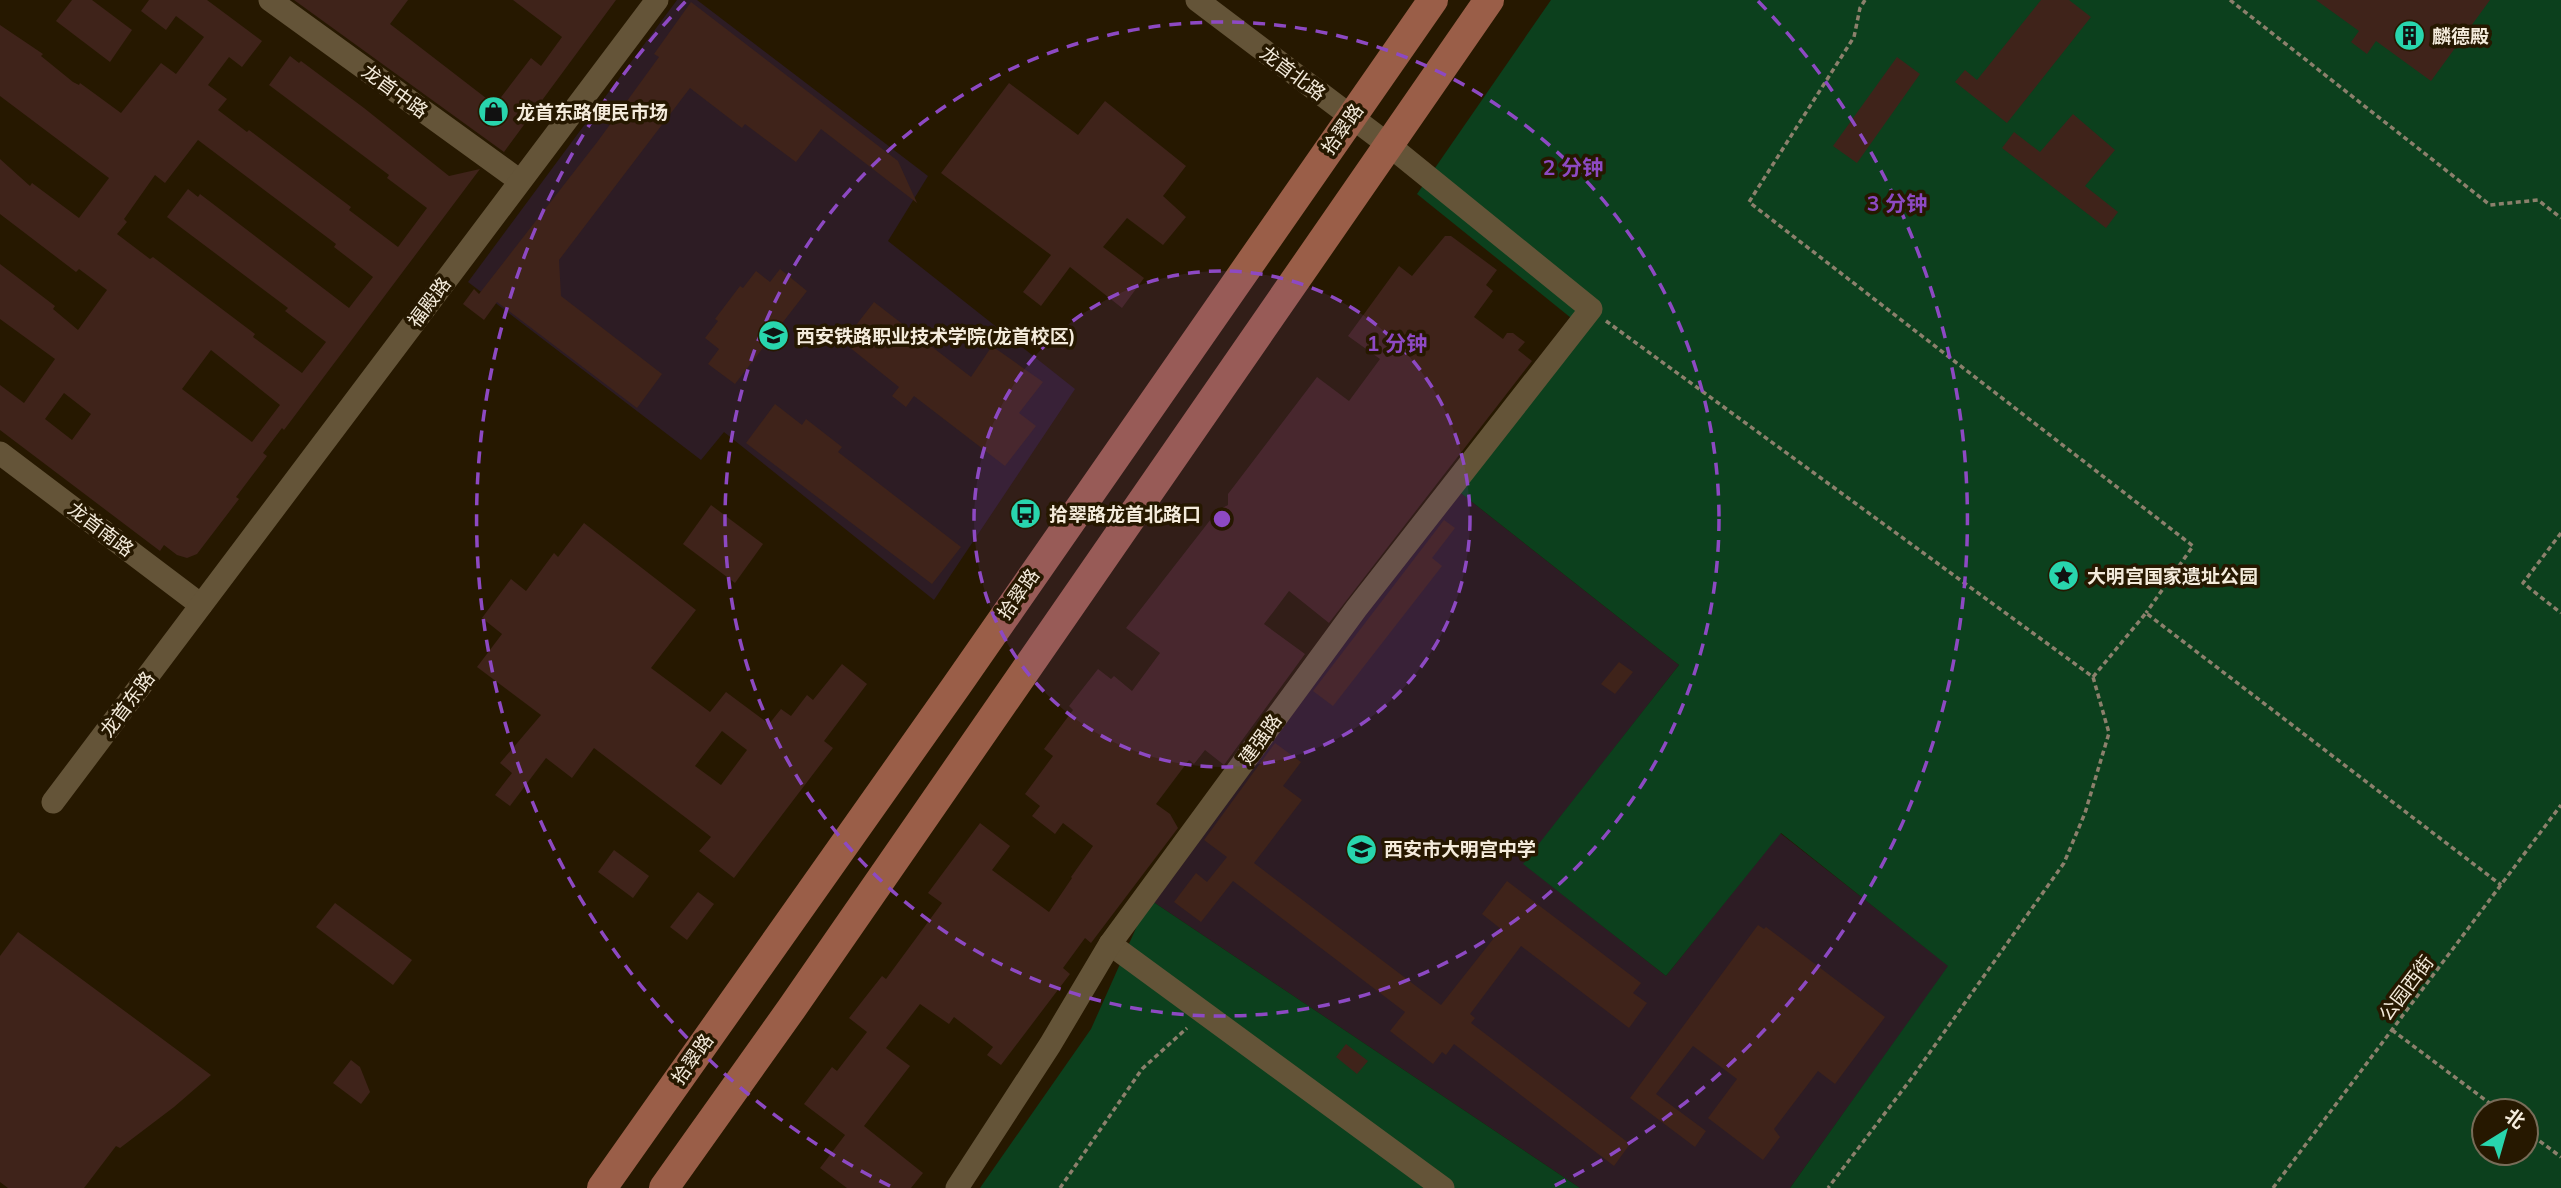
<svg xmlns="http://www.w3.org/2000/svg" width="2561" height="1188" viewBox="0 0 2561 1188" font-family="Mulish,'Noto Sans SC',sans-serif">
	<style>
		.education { fill: #2d1c24 }
		.green { fill: #0c401d; fill-rule: evenodd }
		.building { fill: #3f231a; fill-rule: evenodd }
		.lines { fill: none; stroke-linecap: round; stroke-linejoin: round }
		.path { stroke: #8c806c; stroke-width: 3.5; stroke-dasharray: 5 3.5; stroke-linecap: butt }
		.minor { stroke: #645438; stroke-width: 23 }
		.major { stroke: #9a5e48; stroke-width: 30 }
		.ring { fill: none; stroke: #8d49c3; stroke-width: 3.5; stroke-dasharray: 12 9 }
		.labels { text-anchor: middle; stroke-width: 7; stroke-linejoin: round; paint-order: stroke }
		.poi-label { font-size: 19px; font-weight: bold; fill: #f4ebdb; stroke: #261800; text-anchor: start }
		.street-label { font-size: 19px; fill: #f4ebdb; stroke: #261800 }
		.centre { fill: #8d49c3; stroke: #261800; stroke-width: 3.5 }
		.ring-label { font-size: 21px; text-anchor: middle; font-weight: bold; fill: #8d49c3; stroke: #261800; stroke-width: 7; stroke-linejoin: round; paint-order: stroke }
	</style>
	<rect width="100%" height="100%" fill="#261800"/>
	<!-- education -->
	<g class="education">
		<polygon points="677,0 697,0 928,176 888,241 1075,389 934,600 724,432 701,460 468,282"/>
		<polygon points="1453,487 1679,665 1524,864 1666,976 1780,833 1949,966 1790,1188 1580,1188 1149,899"/>
	</g>
	<!-- green -->
	<g class="green">
		<path d="M 1551,0 L 2561,0 L 2561,1188 L 1790,1188 L 1948,966 L 1781,833 L 1666,976 L 1523,864 L 1679,665 L 1453,487 L 1581,326 L 1417,194 ZM 2484,1111 L 2526,1111 L 2526,1153 L 2484,1153 Z"/>
		<polygon points="1149,899 1580,1188 980,1188 1091,1029"/>
	</g>
	<!-- building -->
	<g class="building">
		<polygon points="72,0 92,0 132,30 110,62 56,21"/>
		<path d="M 149,0 L 207,0 L 262,41 L 242,67 L 229,57 L 208,85 L 227,99 L 218,110 L 247,132 L 249,130 L 351,207 L 349,210 L 398,247 L 427,208 L 387,178 L 389,175 L 269,85 L 290,56 L 299,63 L 301,61 L 364,108 L 449,176 L 480,169 L 284,430 L 282,428 L 263,453 L 267,456 L 236,497 L 239,499 L 197,554 L 187,558 L 177,555 L 164,545 L 160,551 L 0,430 L 0,385 L 24,403 L 55,359 L 0,319 L 0,264 L 55,306 L 53,309 L 78,330 L 107,290 L 79,269 L 76,272 L 0,214 L 0,159 L 30,186 L 32,183 L 79,218 L 109,178 L 0,96 L 0,25 L 43,54 L 41,56 L 73,82 L 79,85 L 80,83 L 121,113 L 161,63 L 176,74 L 204,37 L 176,16 L 166,30 L 141,11 ZM 198,140 L 336,244 L 334,247 L 373,277 L 349,308 L 200,194 L 198,197 L 188,189 L 167,217 L 288,308 L 285,311 L 326,342 L 302,373 L 253,337 L 255,334 L 153,257 L 150,259 L 117,234 L 127,222 L 124,219 L 155,175 L 165,183 ZM 211,350 L 280,405 L 252,442 L 182,389 ZM 64,393 L 91,414 L 72,440 L 45,419 Z"/>
		<polygon points="294,0 408,0 390,24 495,105 531,58 541,66 562,37 513,0 616,0 504,152"/>
		<polygon points="2041,0 2069,0 2091,17 2007,123 1955,82 1965,70 1977,80"/>
		<polygon points="2316,0 2490,0 2431,81 2376,41 2367,54 2351,42 2359,31"/>
		<polygon points="691,2 898,161 917,203 821,129 796,162 745,124 742,128 690,88 559,260 561,296 662,374 637,408 497,302 484,320 463,304 474,289 479,294 598,141 659,57 654,54"/>
		<polygon points="1897,57 1920,74 1857,163 1833,146"/>
		<polygon points="1009,83 1078,135 1105,101 1186,166 1163,196 1186,217 1163,245 1127,218 1103,247 1144,278 1122,308 1070,267 1041,306 1023,292 1051,255 941,173"/>
		<polygon points="2073,114 2115,150 2085,186 2118,212 2106,228 2002,148 2014,132 2040,152"/>
		<polygon points="1445,236 1451,236 1497,270 1486,285 1493,291 1474,317 1503,339 1507,333 1513,333 1518,337 1525,342 1518,350 1532,361 1329,623 1289,591 1274,611 1264,624 1305,654 1224,765 1205,750 1194,764 1189,760 1156,804 1170,814 1178,828 1091,943 1085,938 1063,968 1070,974 1001,1065 987,1055 993,1047 954,1017 949,1024 920,1004 886,1048 910,1066 864,1126 923,1173 911,1188 847,1188 820,1168 845,1135 804,1104 832,1067 837,1071 867,1032 849,1018 882,976 886,979 942,903 928,893 980,823 1010,846 992,870 1049,912 1072,878 1071,877 1093,846 1063,823 1055,834 1032,816 1040,806 1025,794 1053,756 1044,749 1073,710 1069,706 1098,669 1111,679 1114,676 1132,691 1160,653 1126,628 1218,510 1228,505 1228,494 1317,377 1349,401 1380,359 1348,336 1399,266 1412,276"/>
		<polygon points="780,269 807,291 735,384 708,364 719,349 705,338 718,321 715,319 740,286 743,288 756,271 770,282"/>
		<polygon points="874,302 971,377 992,346 1043,382 1019,413 1036,426 1005,466 914,396 906,407 892,396 899,387 843,342"/>
		<polygon points="775,404 802,425 806,419 842,447 838,452 961,547 932,584 746,443"/>
		<polygon points="711,505 763,544 735,583 683,544"/>
		<polygon points="1444,520 1455,528 1432,558 1442,566 1333,706 1313,691"/>
		<path d="M 584,523 L 696,610 L 651,668 L 710,712 L 726,692 L 769,724 L 781,709 L 791,716 L 807,695 L 813,700 L 842,664 L 867,684 L 824,741 L 833,748 L 734,878 L 699,851 L 711,837 L 706,833 L 594,748 L 572,778 L 546,758 L 510,806 L 495,795 L 512,773 L 500,763 L 541,715 L 477,667 L 502,634 L 482,618 L 511,579 L 526,591 L 554,553 L 558,557 ZM 722,731 L 747,750 L 721,785 L 695,766 Z"/>
		<polygon points="1619,662 1633,672 1615,694 1601,684"/>
		<polygon points="1275,743 1301,762 1283,786 1302,800 1254,863 1441,1005 1501,929 1482,914 1507,881 1641,983 1633,993 1647,1003 1629,1028 1521,946 1470,1014 1475,1018 1471,1023 1630,1144 1614,1166 1454,1044 1446,1055 1442,1052 1433,1064 1390,1031 1405,1012 1233,881 1201,922 1174,902 1196,873 1207,882 1227,857 1204,840"/>
		<polygon points="614,850 649,876 633,898 598,872"/>
		<polygon points="698,892 714,904 687,940 670,927"/>
		<polygon points="335,903 412,960 393,985 316,927"/>
		<polygon points="1758,925 1764,929 1766,927 1885,1017 1835,1084 1818,1071 1774,1129 1780,1137 1763,1160 1708,1118 1737,1079 1693,1046 1656,1094 1706,1131 1695,1147 1630,1098"/>
		<polygon points="18,932 211,1075 174,1107 120,1148 116,1146 84,1188 8,1188 0,1182 0,956"/>
		<polygon points="1346,1044 1368,1061 1357,1074 1336,1057"/>
		<polygon points="351,1060 360,1067 370,1092 361,1104 333,1083"/>
	</g>
	<g class="lines">
		<!-- path -->
		<g class="path">
			<polyline points="1865,0 1860,8 1854,37 1749,202 2193,546 2146,613"/>
			<polyline points="2230,0 2490,205 2538,200 2561,218"/>
			<polyline points="1606,321 2093,677 2109,733 2085,813 2064,863 1911,1079 1828,1188"/>
			<polyline points="2561,533 2523,583 2561,613"/>
			<polyline points="2093,677 2146,613 2501,885"/>
			<polyline points="2392,1030 2500,1111"/>
			<polyline points="2526,1131 2561,1157"/>
			<polyline points="1060,1188 1142,1069 1187,1028"/>
			<polyline points="2273,1188 2561,805"/>
		</g>
		<!-- minor -->
		<g class="minor">
			<polyline points="270,0 520,181"/>
			<polyline points="0,453 201,605"/>
			<polyline points="53,802 657,0"/>
			<polyline points="1110,944 1443,1188"/>
			<polyline points="957,1188 1050,1045 1110,944 1356,609 1591,309 1390,146 1197,0"/>
		</g>
		<!-- major -->
		<g class="major">
			<polyline points="602,1188 957,685 1433,0"/>
			<polyline points="664,1188 792,1008 1489,0"/>
		</g>
	</g>
	<!-- distance rings -->
	<circle cx="1222" cy="519" r="248" fill="#8d49c3" fill-opacity=".12"/>
	<g class="ring">
		<circle cx="1222" cy="519" r="248"/>
		<circle cx="1222" cy="519" r="497"/>
		<path d="M890 1186A745 745 0 0 1 686 1M1758 1A745 745 0 0 1 1554 1186"/>
	</g>
	<!-- icons -->
	<defs>
		<symbol id="building-disc" viewBox="-11 -11 22 22"><circle r="9.5" fill="#28d5ad" stroke="#261800"/><path d="M-4-6H4V6H1V3H-1V6H-4ZM-2.5-4.3h1.7v1.8h-1.7ZM.8-4.3h1.7v1.8H.8ZM-2.5-1h1.7V.8h-1.7ZM.8-1h1.7V.8H.8Z" fill="#111"/></symbol>
		<symbol id="shop-disc" viewBox="-11 -11 22 22"><circle r="9.5" fill="#28d5ad" stroke="#261800"/><path d="M-5-2.5h2.3a2.7 3.5 0 0 1 5.4 0H5L5.5 6h-11ZM-1.5-2.5h3a1.5 2.3 0 0 0-3 0Z" fill="#111"/></symbol>
		<symbol id="university-disc" viewBox="-11 -11 22 22"><circle r="9.5" fill="#28d5ad" stroke="#261800"/><path d="M0-5L7-2L0 1L-7-2ZM-4 1L0 2.5L4 1V4Q0 6-4 4Z" fill="#111"/></symbol>
		<symbol id="bus-disc" viewBox="-11 -11 22 22"><circle r="9.5" fill="#28d5ad" stroke="#261800"/><path d="M-5-6H5V4H4V6H2V4H-2V6H-4V4H-5ZM-3.5-4V0h7V-4ZM-3.5 1.2v1.5H-2V1.2ZM2 1.2v1.5H3.5V1.2Z" fill="#111"/></symbol>
		<symbol id="sight-disc" viewBox="-11 -11 22 22"><circle r="9.5" fill="#28d5ad" stroke="#261800"/><path d="M0-6L1.8-2.2L6-1.7L2.9 1.2L3.7 5.4L0 3.3L-3.7 5.4L-2.9 1.2L-6-1.7L-1.8-2.2Z" fill="#111"/></symbol>
		<symbol id="school-disc" viewBox="-11 -11 22 22"><circle r="9.5" fill="#28d5ad" stroke="#261800"/><path d="M0-5L7-2L0 1L-7-2ZM-4 1L0 2.5L4 1V4Q0 6-4 4Z" fill="#111"/></symbol>
	</defs>
	<g fill-rule="evenodd">
		<use href="#building-disc" x="2392" y="18" width="35" height="35"/>
		<use href="#shop-disc" x="476" y="94" width="35" height="35"/>
		<use href="#university-disc" x="756" y="318" width="35" height="35"/>
		<use href="#bus-disc" x="1008" y="496" width="35" height="35"/>
		<use href="#sight-disc" x="2046" y="558" width="35" height="35"/>
		<use href="#school-disc" x="1344" y="832" width="35" height="35"/>
	</g>
	<g class="labels">
		<!-- poi labels -->
		<g class="poi-label">
			<text x="2432" y="43">麟德殿</text>
			<text x="516" y="119">龙首东路便民市场</text>
			<text x="796" y="343">西安铁路职业技术学院(龙首校区)</text>
			<text x="1049" y="521">拾翠路龙首北路口</text>
			<text x="2087" y="583">大明宫国家遗址公园</text>
			<text x="1384" y="856">西安市大明宫中学</text>
		</g>
		<!-- street labels -->
		<g class="street-label">
			<text transform="translate(1293 73) rotate(37)" y="7">龙首北路</text>
			<text transform="translate(395 91) rotate(36)" y="7">龙首中路</text>
			<text transform="translate(1342 129) rotate(-55)" y="7">拾翠路</text>
			<text transform="translate(429 302) rotate(-53)" y="7">福殿路</text>
			<text transform="translate(101 529) rotate(37)" y="7">龙首南路</text>
			<text transform="translate(1018 594) rotate(-55)" y="7">拾翠路</text>
			<text transform="translate(127 704) rotate(-53)" y="7">龙首东路</text>
			<text transform="translate(1260 739) rotate(-54)" y="7">建强路</text>
			<text transform="translate(2406 988) rotate(-53)" y="7">公园西街</text>
			<text transform="translate(692 1059) rotate(-55)" y="7">拾翠路</text>
		</g>
	</g>
	<circle cx="1222" cy="519" r="10" class="centre"/>
	<g class="ring-label">
		<text x="1573" y="175">2 分钟</text>
		<text x="1897" y="211">3 分钟</text>
		<text x="1397" y="351">1 分钟</text>
	</g>
	<!-- north arrow -->
	<g transform="translate(2505 1132) rotate(37)"><circle r="33" fill="#261800" stroke="#786c58" stroke-width="2"/>
	<path d="M0-5L12 26L0 18L-12 26Z" fill="#28d5ad"/>
	<text y="-10" font-size="19" font-weight="bold" text-anchor="middle" fill="#f4ebdb">北</text>
	</g>
</svg>
